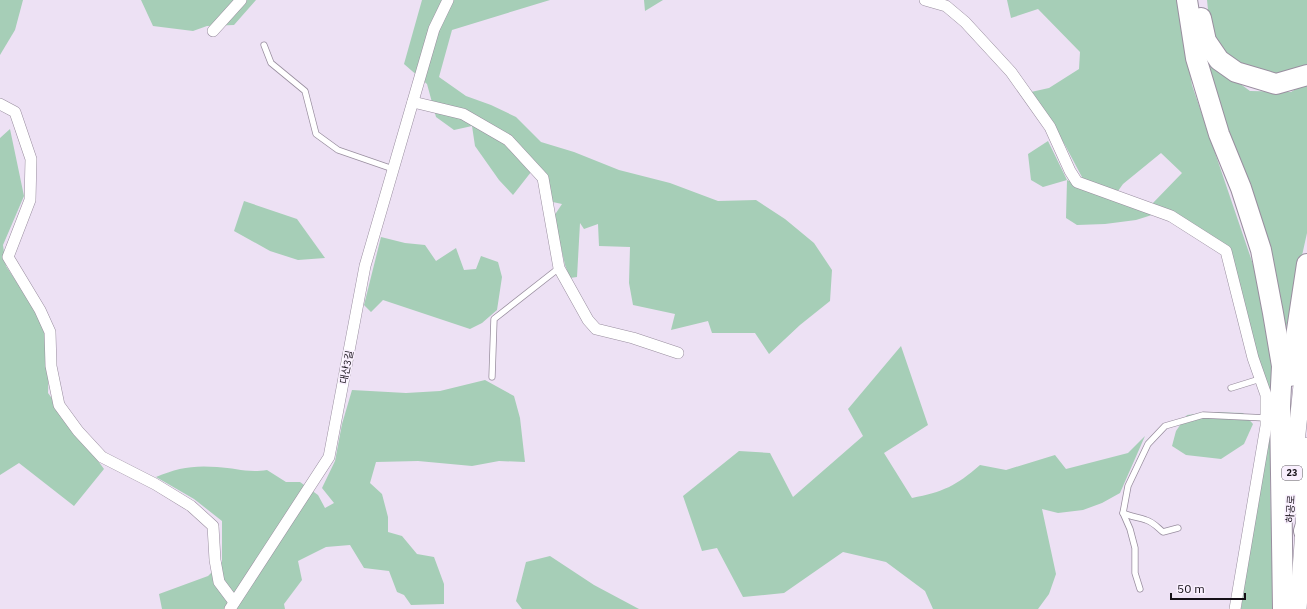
<svg xmlns="http://www.w3.org/2000/svg" width="1307" height="609" viewBox="0 0 1307 609" font-family="'IBM Plex Sans','Noto Sans KR',sans-serif">
	<style>
		.green { fill: #a6ceb7 }
		.lines { fill: none; stroke-linecap: round; stroke-linejoin: round }
		.lane-casing { stroke: #998e9f; stroke-width: 7 }
		.street-casing { stroke: #998e9f; stroke-width: 12 }
		.primary-casing { stroke: #998e9f; stroke-width: 18 }
		.highway-casing { stroke: #998e9f; stroke-width: 22 }
		.lane { stroke: #fff; stroke-width: 5.5 }
		.street { stroke: #fff; stroke-width: 11 }
		.primary { stroke: #fff; stroke-width: 17 }
		.highway { stroke: #fff; stroke-width: 20 }
		.labels { text-anchor: middle; stroke-width: 3; stroke-linejoin: round; paint-order: stroke }
		.shield { fill: #f9effe; stroke: #59535c; stroke-width: 1 }
		.shield-label { font-size: 9px; font-weight: bold; fill: #151017 }
		.street-label { font-size: 10px; fill: #151017; stroke: #f9effe }
	</style>
	<rect width="100%" height="100%" fill="#ede1f4"/>
	<!-- green -->
	<g class="green">
		<polygon points="0,0 23,0 15,30 0,55"/>
		<polygon points="141,0 256,0 234,25 207,26 193,31 153,26"/>
		<polygon points="422,0 550,0 452,30 439,77 466,96 491,105 516,117 541,142 574,152 619,170 670,183 718,201 756,200 785,219 814,243 832,270 830,301 800,325 769,354 755,333 712,333 708,321 671,330 675,314 633,305 629,283 630,247 599,246 598,224 584,229 580,223 577,277 570,278 565,265 554,216 562,204 548,201 535,167 513,195 499,180 475,146 472,126 454,130 436,117 427,84 404,64"/>
		<polygon points="644,0 663,0 645,11"/>
		<polygon points="1007,0 1178,0 1192,85 1259,282 1277,389 1270,477 1273,609 1241,609 1252,529 1266,387 1231,252 1152,204 1182,173 1161,153 1123,184 1118,191 1083,179 1065,145 1031,92 1049,88 1079,69 1080,52 1038,9 1011,18"/>
		<polygon points="1207,0 1307,0 1307,66 1278,74 1241,67 1211,39"/>
		<polygon points="1205,58 1250,91 1291,92 1307,82 1307,233 1286,328 1255,210 1214,95"/>
		<polygon points="10,129 24,196 3,245 6,266 50,332 48,393 104,469 74,506 19,463 0,475 0,138"/>
		<polygon points="1048,141 1067,180 1103,196 1155,214 1136,220 1105,224 1077,225 1066,218 1067,180 1043,187 1031,180 1028,154"/>
		<polygon points="244,201 297,219 325,258 298,260 270,251 234,231"/>
		<polygon points="381,237 405,243 425,245 436,261 456,248 464,270 476,269 481,256 498,262 502,277 497,310 482,323 470,329 383,300 371,312 364,305"/>
		<path d="M 901,346 L 928,425 L 884,453 L 912,498 C 943,492 956,486 980,465 L 1006,470 L 1055,455 L 1066,469 L 1128,453 L 1145,436 L 1120,493 L 1102,503 L 1083,510 L 1058,513 L 1042,509 L 1056,574 L 1049,594 L 1038,609 L 933,609 L 925,591 L 886,562 L 843,552 L 784,593 L 743,597 L 717,548 L 702,551 L 683,496 L 739,451 L 770,453 L 793,497 L 863,436 L 848,409 Z"/>
		<path d="M 485,380 L 514,396 L 520,418 L 525,462 L 499,461 L 472,466 L 418,461 L 376,462 L 370,483 L 382,494 L 388,517 L 388,532 L 402,536 L 417,554 L 434,557 L 444,584 L 444,604 L 411,605 L 404,595 L 397,592 L 389,571 L 364,568 L 350,545 L 326,547 L 298,561 L 302,580 L 284,604 L 285,609 L 162,609 L 159,594 L 208,576 L 222,562 L 222,521 L 194,499 L 156,477 C 177,468 193,465 217,467 C 236,468 247,473 267,470 L 286,482 L 300,482 L 318,495 L 325,508 L 334,503 L 322,488 L 335,461 L 342,424 L 352,390 L 406,393 L 440,391 Z"/>
		<polygon points="1211,412 1243,413 1253,424 1244,444 1221,459 1186,455 1172,446 1176,431 1187,415"/>
		<polygon points="550,556 594,585 639,609 522,609 516,601 526,562"/>
	</g>
	<g class="lines">
		<defs>
			<g id="lane">
				<polyline points="264,45 271,63 305,91 316,134 338,150 393,169"/>
				<polyline points="492,377 494,319 559,268"/>
				<polyline points="1231,388 1260,379"/>
				<path d="M 1123,513 C 1131,517 1138,517 1146,520 C 1153,522 1157,527 1163,532 L 1178,528"/>
				<polyline points="1140,589 1135,573 1135,548 1130,529 1123,513 1128,486 1148,444 1165,426 1203,415 1266,418"/>
			</g>
			<g id="street">
				<polyline points="925,0 946,6 965,22 1011,72 1050,127 1070,171 1077,182 1171,216 1226,251 1253,358 1266,395 1266,426 1235,609"/>
				<polyline points="213,31 241,0"/>
				<polyline points="413,102 463,114 508,140 543,178 559,268 588,320 596,329 633,338 678,353"/>
				<polyline points="0,104 15,112 31,159 30,200 8,257 40,310 50,332 51,366 59,405 78,431 102,457 155,484 191,506 213,526 215,560 219,582 234,602"/>
				<polyline points="230,609 329,457 365,266 434,29 448,0"/>
			</g>
			<g id="primary">
				<polyline points="1289,509 1307,338"/>
				<polyline points="1298,609 1304,531 1307,446"/>
			</g>
			<g id="highway">
				<polyline points="1187,0 1196,58 1219,134 1241,188 1261,250 1273,313 1282,366 1280,406 1283,609"/>
				<polyline points="1201,18 1206,41 1219,60 1236,72 1276,84 1307,75"/>
				<polyline points="1290,376 1307,264"/>
				<polyline points="1304,531 1307,522"/>
			</g>
		</defs>
		<!-- lane casing -->
		<use href="#lane" class="lane-casing"/>
		<!-- street casing -->
		<use href="#street" class="street-casing"/>
		<!-- primary casing -->
		<use href="#primary" class="primary-casing"/>
		<!-- highway casing -->
		<use href="#highway" class="highway-casing"/>
		<!-- lane -->
		<use href="#lane" class="lane"/>
		<!-- street -->
		<use href="#street" class="street"/>
		<!-- primary -->
		<use href="#primary" class="primary"/>
		<!-- highway -->
		<use href="#highway" class="highway"/>
	</g>
	<g class="labels">
		<!-- shield labels -->
		<rect class="shield" x="1282" y="466" width="20" height="14" rx="3"/>
		<g class="shield-label">
			<text x="1292" y="476">23</text>
		</g>
		<!-- street labels -->
		<g class="street-label">
			<text transform="translate(346 367) rotate(-79)" y="4">대산3길</text>
			<text transform="translate(1290 509) rotate(-87)" y="4">하공로</text>
		</g>
	</g>
	<!-- scale -->
	<path d="M1171 593v6h74v-6" fill="none" stroke="#151017" stroke-width="2"/>
	<text x="1177" y="593" font-size="12" fill="#151017" stroke="#f9effe" stroke-width="3" paint-order="stroke">50 m</text>
</svg>
